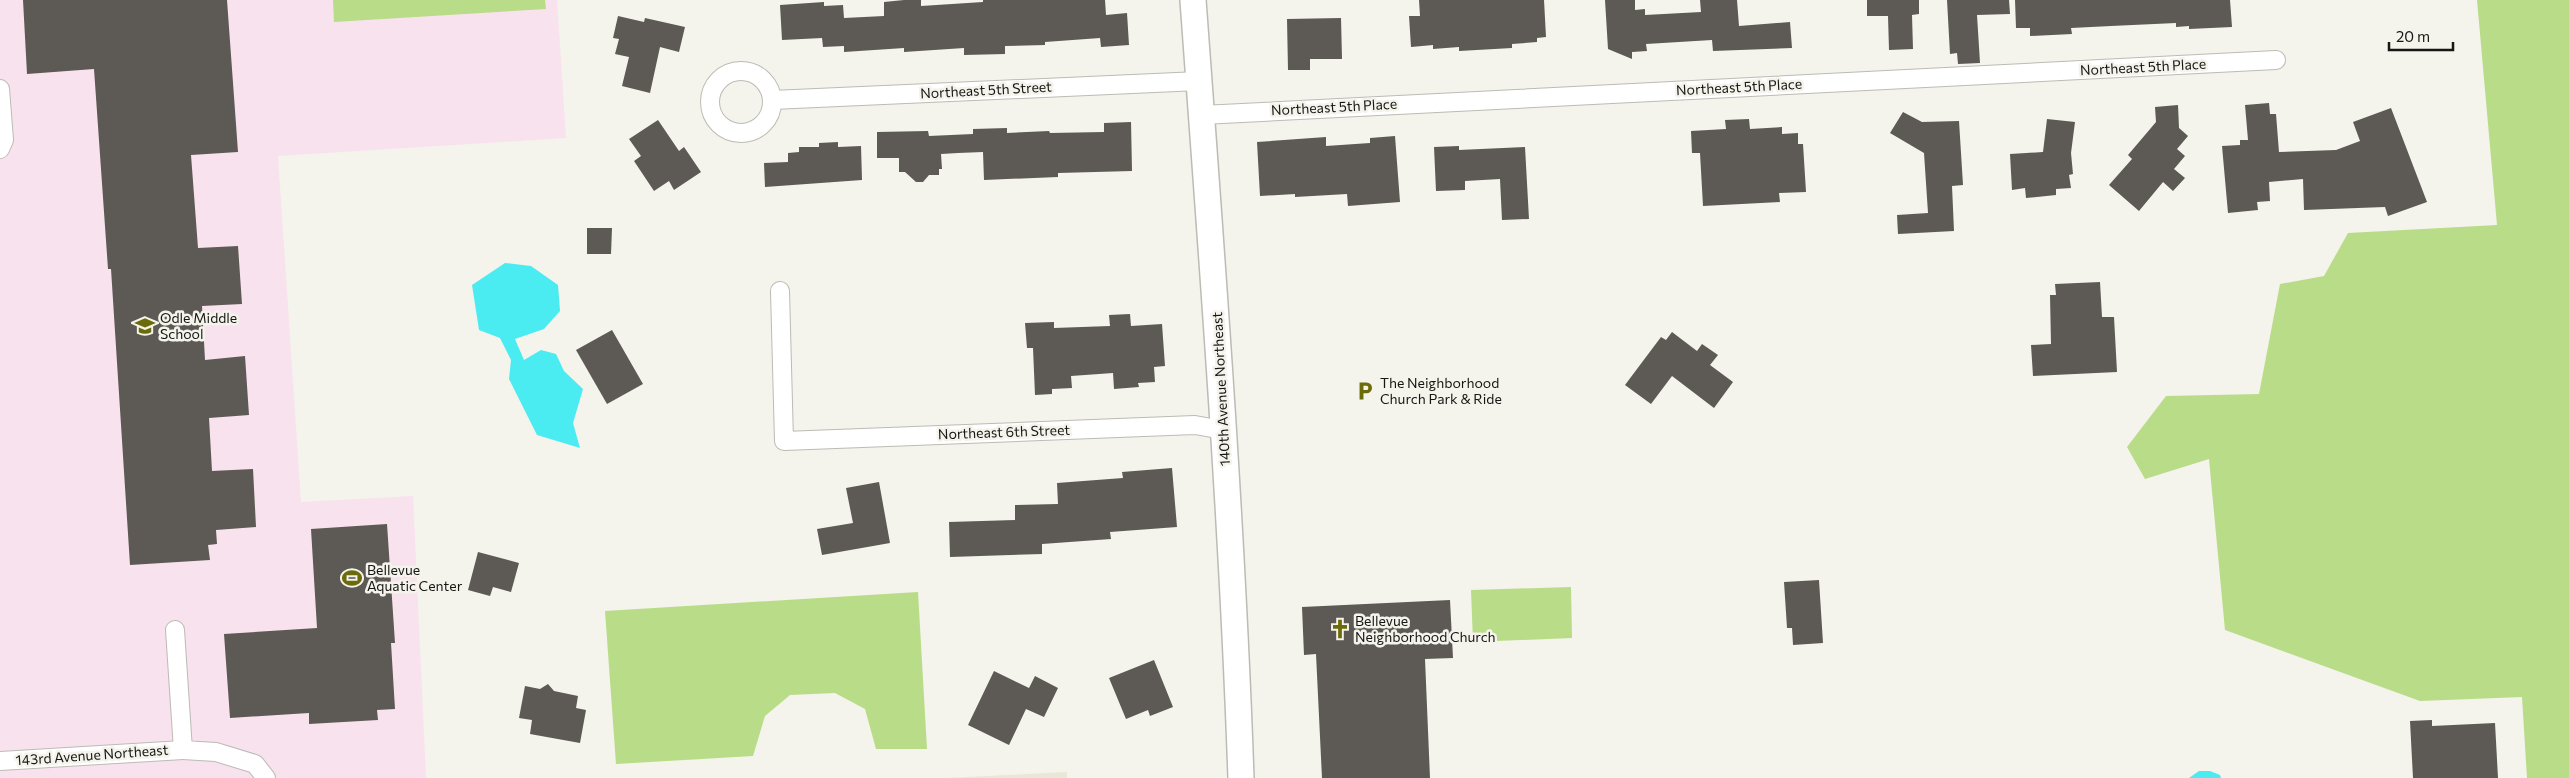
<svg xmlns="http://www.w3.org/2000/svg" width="2569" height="778" viewBox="0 0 2569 778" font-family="Commissioner,sans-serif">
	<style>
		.built { fill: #eae7d9 }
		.education { fill: #f8e2ee }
		.green { fill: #b9dc88 }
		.water { fill: #4becf1 }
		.building { fill: #5d5954 }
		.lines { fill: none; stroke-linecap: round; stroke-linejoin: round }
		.street-casing { stroke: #bcbbb4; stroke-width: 20 }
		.secondary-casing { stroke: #bcbbb4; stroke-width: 28 }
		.street { stroke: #fff; stroke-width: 18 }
		.secondary { stroke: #fff; stroke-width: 25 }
		.labels { text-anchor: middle; stroke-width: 5; stroke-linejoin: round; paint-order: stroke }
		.street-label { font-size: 14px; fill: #161613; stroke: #f4f3ec }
		.poi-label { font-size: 14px; fill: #161613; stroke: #f4f3ec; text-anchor: start }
	</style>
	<rect width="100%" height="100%" fill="#f4f3ec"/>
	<!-- built -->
	<polygon class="built" points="1067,772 1067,778 946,778"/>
	<!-- education -->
	<polygon class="education" points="0,0 557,0 566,138 278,156 301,502 413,496 426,778 0,778"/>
	<!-- green -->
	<g class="green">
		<polygon points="333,0 545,0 546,9 334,22"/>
		<polygon points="2477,0 2569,0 2569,778 2527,778 2522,697 2420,701 2225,630 2209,459 2145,479 2127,447 2166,396 2259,394 2280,284 2324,276 2348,233 2497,225"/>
		<polygon points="1571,587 1572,638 1473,642 1471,590"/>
		<polygon points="918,592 927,749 876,749 865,709 835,693 790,695 765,716 753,756 616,764 605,611"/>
	</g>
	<!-- water -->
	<g class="water">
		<polygon points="505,263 531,266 558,285 560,311 544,329 515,339 524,360 541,350 556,354 564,371 583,389 573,423 580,448 537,435 509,379 511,360 500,338 479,330 472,285"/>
		<polygon points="2199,771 2210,771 2220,775 2221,778 2189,778"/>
	</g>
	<!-- building -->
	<g class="building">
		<polygon points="23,0 227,0 238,152 191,155 198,248 238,246 242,304 202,306 205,360 245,356 249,415 209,418 212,471 253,469 256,527 216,530 217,544 208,545 210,560 130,565 111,269 108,269 94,69 27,74"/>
		<polygon points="904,0 921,0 921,6 983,2 983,0 1105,0 1106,15 1127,13 1129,45 1101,47 1100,38 1045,42 1045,45 1005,46 1005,54 964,55 964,48 904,52 904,48 844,52 844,46 823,47 822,38 782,40 780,5 824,2 824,6 843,5 844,18 884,16 884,2"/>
		<polygon points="1419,0 1544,0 1546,37 1537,38 1537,42 1512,44 1512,48 1459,51 1459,47 1433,49 1433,45 1411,47 1409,16 1420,16"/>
		<polygon points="1605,0 1635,0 1635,10 1645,9 1645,15 1701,12 1700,0 1737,0 1739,26 1790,22 1792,48 1713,51 1712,40 1646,44 1647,51 1632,52 1632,59 1608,49"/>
		<polygon points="1867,0 1919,0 1919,14 1912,15 1913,49 1889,50 1888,16 1867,16"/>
		<polygon points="1947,0 2009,0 2010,14 1977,15 1980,63 1958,64 1957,53 1950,54"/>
		<polygon points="2015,0 2230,0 2232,27 2189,29 2189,26 2176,27 2176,23 2111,26 2071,28 2072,34 2030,36 2030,28 2016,28"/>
		<polygon points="618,16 644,22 645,18 685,27 679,52 660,47 650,93 622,86 629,57 615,54 619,39 613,38"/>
		<polygon points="1341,18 1342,59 1310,59 1310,70 1288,70 1287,19"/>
		<polygon points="2269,103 2270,114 2276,114 2279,152 2336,150 2360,141 2353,122 2391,108 2427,202 2388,216 2385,207 2304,210 2303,179 2269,182 2270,201 2257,202 2258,210 2228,213 2222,146 2240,145 2240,140 2248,140 2245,105"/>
		<polygon points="2178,105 2179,128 2188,136 2177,149 2185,156 2174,169 2185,178 2173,191 2163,182 2139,211 2109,185 2132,159 2128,155 2156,122 2155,107"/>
		<polygon points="1903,112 1922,122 1959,121 1963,185 1952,186 1954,231 1898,234 1897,215 1928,213 1924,153 1890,133"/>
		<polygon points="1749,119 1750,129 1782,127 1782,134 1798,133 1798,144 1803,144 1806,192 1779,193 1780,202 1703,206 1700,153 1692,153 1691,131 1726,129 1725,120"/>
		<polygon points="2047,119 2075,122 2071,153 2073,174 2069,175 2071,188 2056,189 2056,195 2026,198 2025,188 2012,190 2010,154 2043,152"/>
		<polygon points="658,120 679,151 684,147 701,172 674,190 669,181 654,191 634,161 641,156 629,139"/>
		<polygon points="1131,122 1132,171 1058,173 1058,177 984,180 983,152 958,153 941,154 942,169 939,169 939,175 929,175 923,182 916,182 905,172 899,172 899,158 877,158 877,132 928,131 929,136 973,134 973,129 1007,128 1007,133 1049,131 1050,133 1104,132 1104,123"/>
		<polygon points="1395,136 1400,202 1348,206 1347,194 1295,197 1295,194 1260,196 1257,142 1326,137 1326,146 1370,143 1370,138"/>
		<polygon points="838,142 838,147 861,146 862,180 765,187 764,163 788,162 788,153 799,152 799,147 819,147 819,143"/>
		<polygon points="1459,146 1459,150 1525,147 1529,219 1502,220 1500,179 1465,181 1465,190 1436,191 1434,147"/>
		<polygon points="587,228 612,228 611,254 587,254"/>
		<polygon points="2100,282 2102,317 2114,317 2117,372 2033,376 2031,345 2051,344 2050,295 2056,295 2055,284"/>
		<polygon points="1130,314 1131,326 1162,324 1165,366 1154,367 1155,382 1138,383 1139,387 1114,389 1113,373 1071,376 1072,388 1052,389 1052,394 1035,395 1033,348 1027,348 1025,323 1054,322 1054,328 1110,326 1109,315"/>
		<polygon points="612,330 643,384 607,404 576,350"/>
		<polygon points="1672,332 1697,351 1702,344 1718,355 1710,365 1733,382 1714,408 1672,376 1651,404 1625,385 1661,337 1666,340"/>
		<polygon points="1172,468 1177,527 1110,532 1111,539 1042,544 1042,554 950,557 949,522 1015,520 1015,505 1058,504 1057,483 1123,478 1122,472"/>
		<polygon points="879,482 890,543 822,555 817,529 853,523 846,488"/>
		<polygon points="387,524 395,643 391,643 395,709 377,710 378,720 309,724 309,713 230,718 224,634 317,628 311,529"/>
		<polygon points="478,552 519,563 511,592 493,587 490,596 468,590"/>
		<polygon points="1819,580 1823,643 1793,645 1792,628 1787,628 1784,582"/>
		<polygon points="1450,600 1453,658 1425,659 1430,778 1322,778 1316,654 1304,655 1302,607"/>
		<polygon points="1154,660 1173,707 1150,716 1148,710 1126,719 1109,678"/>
		<polygon points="994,671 1029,688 1035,676 1058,688 1044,717 1026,709 1009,745 968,725"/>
		<polygon points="548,684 554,691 578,696 576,708 586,710 580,743 530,734 532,720 519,718 525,686 540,689"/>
		<polygon points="2432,720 2432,726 2495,723 2498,778 2413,778 2410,721"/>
	</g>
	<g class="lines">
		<defs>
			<g id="street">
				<circle cx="741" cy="102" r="31"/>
				<polyline points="0,89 4,140 0,149"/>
				<polyline points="772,100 1199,81"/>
				<polyline points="1202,115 2276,60"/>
				<polyline points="780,291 784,441 1195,425 1223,430"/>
				<polyline points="175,630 183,750 216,752 255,764 266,778"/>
				<polyline points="0,761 183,750"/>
			</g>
			<path id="secondary" d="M 1193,0 C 1212,259 1232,518 1241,778"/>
		</defs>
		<!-- street casing -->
		<use href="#street" class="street-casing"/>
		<!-- secondary casing -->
		<use href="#secondary" class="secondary-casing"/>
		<!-- street -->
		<use href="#street" class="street"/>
		<!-- secondary -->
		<use href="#secondary" class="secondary"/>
	</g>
	<!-- icons -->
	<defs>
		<symbol id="school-bare" viewBox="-9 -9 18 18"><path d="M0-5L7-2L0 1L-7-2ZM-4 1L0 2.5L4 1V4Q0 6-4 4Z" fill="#6c6b09" stroke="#f4f3ec" stroke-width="2.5" paint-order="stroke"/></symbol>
		<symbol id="parking-bare" viewBox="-9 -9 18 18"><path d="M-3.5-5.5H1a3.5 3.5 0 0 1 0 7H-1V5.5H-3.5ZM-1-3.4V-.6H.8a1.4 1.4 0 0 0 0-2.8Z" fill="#6c6b09" stroke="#f4f3ec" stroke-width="2.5" paint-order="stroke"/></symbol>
		<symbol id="stadium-bare" viewBox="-9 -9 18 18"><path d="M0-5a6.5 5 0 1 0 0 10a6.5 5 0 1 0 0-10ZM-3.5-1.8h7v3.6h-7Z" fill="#6c6b09" stroke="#f4f3ec" stroke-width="2.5" paint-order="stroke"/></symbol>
		<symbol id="church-bare" viewBox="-9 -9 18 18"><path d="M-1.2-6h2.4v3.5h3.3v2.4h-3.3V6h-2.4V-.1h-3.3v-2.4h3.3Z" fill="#6c6b09" stroke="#f4f3ec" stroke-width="2.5" paint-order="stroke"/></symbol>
	</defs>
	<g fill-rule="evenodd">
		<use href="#school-bare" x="131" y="312" width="28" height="28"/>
		<use href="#parking-bare" x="1351" y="377" width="28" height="28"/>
		<use href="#stadium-bare" x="338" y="564" width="28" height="28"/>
		<use href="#church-bare" x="1326" y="615" width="28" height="28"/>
	</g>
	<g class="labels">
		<!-- street labels -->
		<g class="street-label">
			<text transform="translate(2143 67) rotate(-3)" y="5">Northeast 5th Place</text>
			<text transform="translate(1739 87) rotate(-3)" y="5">Northeast 5th Place</text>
			<text transform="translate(986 90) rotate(-3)" y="5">Northeast 5th Street</text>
			<text transform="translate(1334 107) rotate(-3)" y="5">Northeast 5th Place</text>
			<text transform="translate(1221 389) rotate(-93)" y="5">140th Avenue Northeast</text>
			<text transform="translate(1004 432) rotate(-2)" y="5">Northeast 6th Street</text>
			<text transform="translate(92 755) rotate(-4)" y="5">143rd Avenue Northeast</text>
		</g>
		<!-- poi labels -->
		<g class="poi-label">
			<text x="160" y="323">Odle Middle<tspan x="160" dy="16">School</tspan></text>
			<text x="1380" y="388">The Neighborhood<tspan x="1380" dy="16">Church Park &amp; Ride</tspan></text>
			<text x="367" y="575">Bellevue<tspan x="367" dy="16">Aquatic Center</tspan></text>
			<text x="1355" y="626">Bellevue<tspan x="1355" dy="16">Neighborhood Church</tspan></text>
		</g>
	</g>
	<!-- scale -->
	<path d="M2389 42v8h64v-8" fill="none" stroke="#161613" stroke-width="2.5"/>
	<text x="2396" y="42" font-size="15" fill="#161613" stroke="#f4f3ec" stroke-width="4" paint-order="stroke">20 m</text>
</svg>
